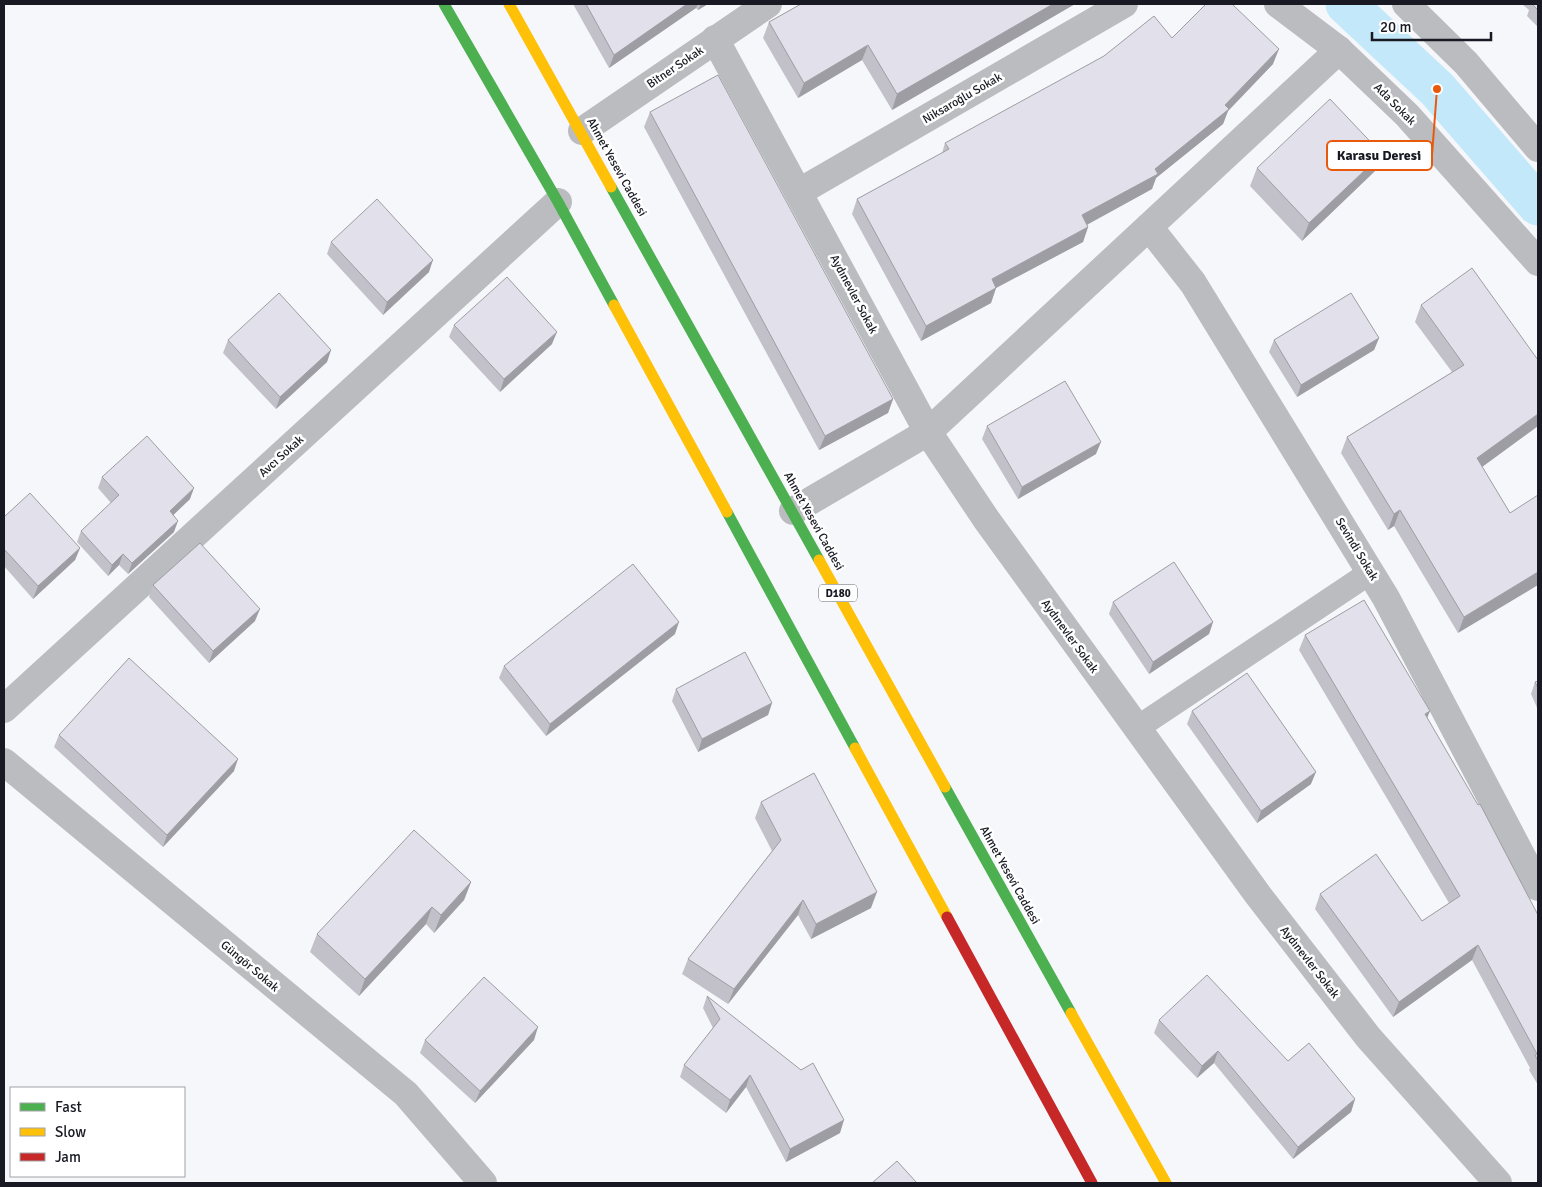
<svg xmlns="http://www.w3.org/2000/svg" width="1542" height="1187" viewBox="0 0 1542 1187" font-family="Signika,sans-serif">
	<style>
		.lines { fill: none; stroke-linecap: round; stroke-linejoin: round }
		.canal { stroke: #c3e8fa; stroke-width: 41 }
		.lane { stroke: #babcbf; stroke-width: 24 }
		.street { stroke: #babcbf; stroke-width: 28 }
		.fast { stroke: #4caf50; stroke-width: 11 }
		.slow { stroke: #ffc107; stroke-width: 11 }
		.jam { stroke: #c62828; stroke-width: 11 }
		.wall { fill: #c2c1c9 }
		.shaded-wall { fill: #9e9da4 }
		.building { fill: #e2e0ea; stroke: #9e9da4 }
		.labels { text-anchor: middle; stroke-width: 5; stroke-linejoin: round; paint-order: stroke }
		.shield { fill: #fff; stroke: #5d5e65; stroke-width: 1 }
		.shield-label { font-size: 11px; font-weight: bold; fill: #181923 }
		.street-label { font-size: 12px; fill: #181923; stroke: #fff }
		.leader { fill: none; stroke: #e8590c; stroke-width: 2 }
		.callout-dot { fill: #e8590c; stroke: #fff; stroke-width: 2 }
		.callout { fill: #fff; stroke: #e8590c; stroke-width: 2 }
		.callout-label { font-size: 14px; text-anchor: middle; font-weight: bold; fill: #181923 }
	</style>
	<rect width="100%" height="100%" fill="#f6f7fb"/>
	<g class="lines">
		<!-- canal -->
		<polyline class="canal" points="1346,4 1437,89 1538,205"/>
		<!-- lane -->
		<polyline class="lane" points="1137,728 1371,572"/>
		<!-- street -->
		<g class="street">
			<polyline points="1278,4 1339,50 1407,115 1538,262"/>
			<polyline points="1406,4 1466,63 1538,148"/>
			<polyline points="715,39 928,432 986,519 1258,895 1368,1037 1498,1183"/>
			<polyline points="582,131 768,4"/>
			<polyline points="799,192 1124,4"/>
			<polyline points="1149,227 1193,283 1386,598 1538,887"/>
			<polyline points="793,511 928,432 1339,50"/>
			<polyline points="4,709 558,202"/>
			<polyline points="4,762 406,1094 483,1183"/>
		</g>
		<!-- fast -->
		<g class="fast">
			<polyline points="444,4 558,202 614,305"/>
			<polyline points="611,187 819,560"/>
			<polyline points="727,512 855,748"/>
			<polyline points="945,787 1071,1013"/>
		</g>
		<!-- slow -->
		<g class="slow">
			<polyline points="509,4 611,187"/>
			<polyline points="614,305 727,512"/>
			<polyline points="819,560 945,787"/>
			<polyline points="855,748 947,917"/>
			<polyline points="1071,1013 1166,1183"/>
		</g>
		<!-- jam -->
		<polyline class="jam" points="947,917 1092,1183"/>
	</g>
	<!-- wall -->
	<g class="wall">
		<polygon points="573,4 708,4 698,10 696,8 609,68"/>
		<polygon points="801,4 1075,4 892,110 862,60 798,98 763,38 769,22"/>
		<polygon points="1522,4 1538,4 1538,27 1527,16 1529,10"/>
		<polygon points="1172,38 1273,64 1228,111 1223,124 1156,178 1152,189 1087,225 1088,227 1083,242 996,288 991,303 921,341 852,214 857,199 942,153 945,143"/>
		<polygon points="650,112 893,399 888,413 819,450 644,127"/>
		<polygon points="1382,154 1375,171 1302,241 1250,186 1257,168"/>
		<polygon points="331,242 429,272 383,315 327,254"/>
		<polygon points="1421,305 1538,426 1482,467 1510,513 1458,633 1394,526 1388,530 1341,453 1347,437 1452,372 1415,322"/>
		<polygon points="454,325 552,344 500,392 449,337"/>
		<polygon points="1379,338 1374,350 1297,397 1269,352 1274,340"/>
		<polygon points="228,340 331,350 327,362 276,409 223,353"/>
		<polygon points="987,426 1096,454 1018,499 982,439"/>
		<polygon points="102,477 190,499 173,515 174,532 128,574 119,565 108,576 77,542 81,531 111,503 98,488"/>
		<polygon points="4,517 80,548 75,560 33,599 4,566"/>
		<polygon points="153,585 255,621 209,663 149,597"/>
		<polygon points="1113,602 1213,622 1209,634 1149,674 1109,614"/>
		<polygon points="675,634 546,736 499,678 504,666"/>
		<polygon points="1305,635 1427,718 1538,915 1538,1085 1529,1070 1530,1068 1472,960 1393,1017 1315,909 1320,894 1422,921 1449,903 1299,650"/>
		<polygon points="1538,681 1538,710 1531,694 1535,682"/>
		<polygon points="676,689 772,703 768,715 698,752 672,701"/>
		<polygon points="1192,711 1311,784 1257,823 1187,724"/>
		<polygon points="59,735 234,771 163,847 54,747"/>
		<polygon points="761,802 871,908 811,939 798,915 728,1004 682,974 688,959 772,851 755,818"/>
		<polygon points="471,882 464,900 434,933 426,924 359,996 310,952 317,934"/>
		<polygon points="707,996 840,1133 786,1162 746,1087 726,1113 680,1077 684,1065 713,1028 703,1008"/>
		<polygon points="1159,1020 1288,1061 1355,1099 1351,1112 1293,1159 1214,1063 1197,1078 1154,1033"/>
		<polygon points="425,1040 534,1040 475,1103 420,1053"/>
	</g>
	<!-- shaded-wall -->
	<g class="shaded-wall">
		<polygon points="687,4 698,4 696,8 609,68 614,55"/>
		<polygon points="701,4 708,4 698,10"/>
		<polygon points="1053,4 1075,4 892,110 897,94"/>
		<polygon points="868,45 862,60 798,98 804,83"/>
		<polygon points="1279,49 1273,64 1228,111 1223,124 1156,178 1152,189 1077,230 1082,215 1155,169 1225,105"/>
		<polygon points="1382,154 1375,171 1302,241 1309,223"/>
		<polygon points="1088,227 1083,242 996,288 991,303 921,341 926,326 992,279"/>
		<polygon points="433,260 429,272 383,315 387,302"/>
		<polygon points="557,332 552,344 500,392 504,379"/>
		<polygon points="1379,338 1374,350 1297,397 1301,385"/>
		<polygon points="331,350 327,362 276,409 280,397"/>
		<polygon points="893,399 888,413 819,450 825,436"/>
		<polygon points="1538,414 1538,426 1471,475 1477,458"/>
		<polygon points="1101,442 1096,454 1018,499 1022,487"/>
		<polygon points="194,488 190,499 166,522 170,511"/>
		<polygon points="1400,510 1394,526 1388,530 1394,514"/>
		<polygon points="178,521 174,532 128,574 132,563"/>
		<polygon points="80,548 75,560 33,599 38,586"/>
		<polygon points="123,554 119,565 108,576 112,565"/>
		<polygon points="1538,572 1538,585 1458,633 1464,617"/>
		<polygon points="260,609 255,621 209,663 213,651"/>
		<polygon points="679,622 675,634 546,736 550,724"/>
		<polygon points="1213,622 1209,634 1149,674 1153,662"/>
		<polygon points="772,703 768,715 698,752 702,739"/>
		<polygon points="1430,711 1424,726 1425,714"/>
		<polygon points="238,759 234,771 163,847 167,835"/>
		<polygon points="1316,772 1311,784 1257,823 1261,811"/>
		<polygon points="471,882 464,900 434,933 441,915"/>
		<polygon points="877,892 871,908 811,939 816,924"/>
		<polygon points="803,900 798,915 728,1004 734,989"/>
		<polygon points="432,907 426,924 359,996 365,979"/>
		<polygon points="1478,945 1472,960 1393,1017 1399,1002"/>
		<polygon points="538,1027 534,1040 475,1103 480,1091"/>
		<polygon points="1218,1051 1214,1063 1197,1078 1202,1066"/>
		<polygon points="750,1075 746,1087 726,1113 730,1100"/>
		<polygon points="1355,1099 1351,1112 1293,1159 1298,1147"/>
		<polygon points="844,1120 840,1133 786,1162 790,1149"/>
	</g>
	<!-- building -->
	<g class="building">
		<polygon points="586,4 687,4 614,55"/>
		<polygon points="801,4 1053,4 897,94 868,45 804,83 769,22"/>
		<polygon points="1206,4 1232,4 1279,49 1225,105 1229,109 1155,169 1158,174 1082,215 1088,227 992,279 996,288 926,326 857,199 949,149 945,143 1104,56 1154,16 1172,38"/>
		<polygon points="1532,4 1538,4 1538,10"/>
		<polygon points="718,75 893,399 825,436 650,112"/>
		<polygon points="1330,99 1382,154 1309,223 1257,168"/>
		<polygon points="377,199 433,260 387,302 331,242"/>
		<polygon points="1472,268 1538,360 1538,414 1477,458 1510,513 1538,495 1538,572 1464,617 1400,510 1394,514 1347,437 1464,365 1421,305"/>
		<polygon points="507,277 557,332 504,379 454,325"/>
		<polygon points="279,293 331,350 280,397 228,340"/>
		<polygon points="1351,293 1379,338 1301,385 1274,340"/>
		<polygon points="1065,381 1101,442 1022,487 987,426"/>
		<polygon points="147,436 194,488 170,511 178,521 132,563 123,554 112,565 81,531 119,495 102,477"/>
		<polygon points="30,493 80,548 38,586 4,549 4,517"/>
		<polygon points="200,543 260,609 213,651 153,585"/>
		<polygon points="1174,562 1213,622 1153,662 1113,602"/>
		<polygon points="633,564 679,622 550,724 504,666"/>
		<polygon points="1364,600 1430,711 1425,714 1478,805 1480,804 1538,915 1538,1061 1535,1055 1537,1054 1478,945 1399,1002 1320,894 1376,854 1422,921 1460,896 1305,635"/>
		<polygon points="745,652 772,703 702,739 676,689"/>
		<polygon points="129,658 238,759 167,835 59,735"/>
		<polygon points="1247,673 1316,772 1261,811 1192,711"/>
		<polygon points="1538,681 1538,688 1535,682"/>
		<polygon points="814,773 877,892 816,924 803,900 734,989 688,959 781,840 761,802"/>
		<polygon points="414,830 471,882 441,915 432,907 365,979 317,934"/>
		<polygon points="1207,975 1288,1061 1309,1043 1355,1099 1298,1147 1218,1051 1202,1066 1159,1020"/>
		<polygon points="484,977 538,1027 480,1091 425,1040"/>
		<polygon points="707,996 801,1070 813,1063 844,1120 790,1149 750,1075 730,1100 684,1065 720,1019"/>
		<polygon points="897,1161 917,1183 872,1183"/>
	</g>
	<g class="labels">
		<!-- shield labels -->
		<rect class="shield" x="819" y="584.5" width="38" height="17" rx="4"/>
		<g class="shield-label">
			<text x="838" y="597">D180</text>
		</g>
		<!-- street labels -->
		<g class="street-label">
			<text transform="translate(675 67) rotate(-34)" y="4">Bitner Sokak</text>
			<text transform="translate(962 98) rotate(-30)" y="4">Niksaroğlu Sokak</text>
			<text transform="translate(1395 104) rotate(45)" y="4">Ada Sokak</text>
			<text transform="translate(617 167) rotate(61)" y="4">Ahmet Yesevi Caddesi</text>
			<text transform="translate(854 294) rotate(62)" y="4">Aydınevler Sokak</text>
			<text transform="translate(281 456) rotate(-42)" y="4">Avcı Sokak</text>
			<text transform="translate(814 521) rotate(61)" y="4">Ahmet Yesevi Caddesi</text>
			<text transform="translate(1357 549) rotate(59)" y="4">Sevindi Sokak</text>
			<text transform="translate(1070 636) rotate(54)" y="4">Aydınevler Sokak</text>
			<text transform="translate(1010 875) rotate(61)" y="4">Ahmet Yesevi Caddesi</text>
			<text transform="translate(1310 962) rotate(52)" y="4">Aydınevler Sokak</text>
			<text transform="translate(250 966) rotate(40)" y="4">Güngör Sokak</text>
		</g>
	</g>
	<!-- callouts -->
	<path class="leader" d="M1437 89L1432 155"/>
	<circle class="callout-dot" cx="1437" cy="89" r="5"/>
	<rect class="callout" x="1327" y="141" width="105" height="29" rx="5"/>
	<g class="callout-label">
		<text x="1379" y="160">Karasu Deresi</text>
	</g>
	<!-- border -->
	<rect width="1542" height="1187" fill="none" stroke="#181923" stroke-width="10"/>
	<!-- legend -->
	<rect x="10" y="1087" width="175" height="90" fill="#ffffff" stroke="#a3a3a7"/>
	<rect x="20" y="1103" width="25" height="8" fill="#4caf50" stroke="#a3a3a7"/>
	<text x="55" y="1112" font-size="15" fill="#181923">Fast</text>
	<rect x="20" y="1128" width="25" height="8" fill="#ffc107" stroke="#a3a3a7"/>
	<text x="55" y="1137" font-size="15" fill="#181923">Slow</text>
	<rect x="20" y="1153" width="25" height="8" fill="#c62828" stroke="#a3a3a7"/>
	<text x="55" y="1162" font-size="15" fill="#181923">Jam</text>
	<!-- scale -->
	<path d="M1372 32v8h119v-8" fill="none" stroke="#181923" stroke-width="2.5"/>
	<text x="1380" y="32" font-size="15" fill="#181923" stroke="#ffffff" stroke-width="4" paint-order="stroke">20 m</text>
</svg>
